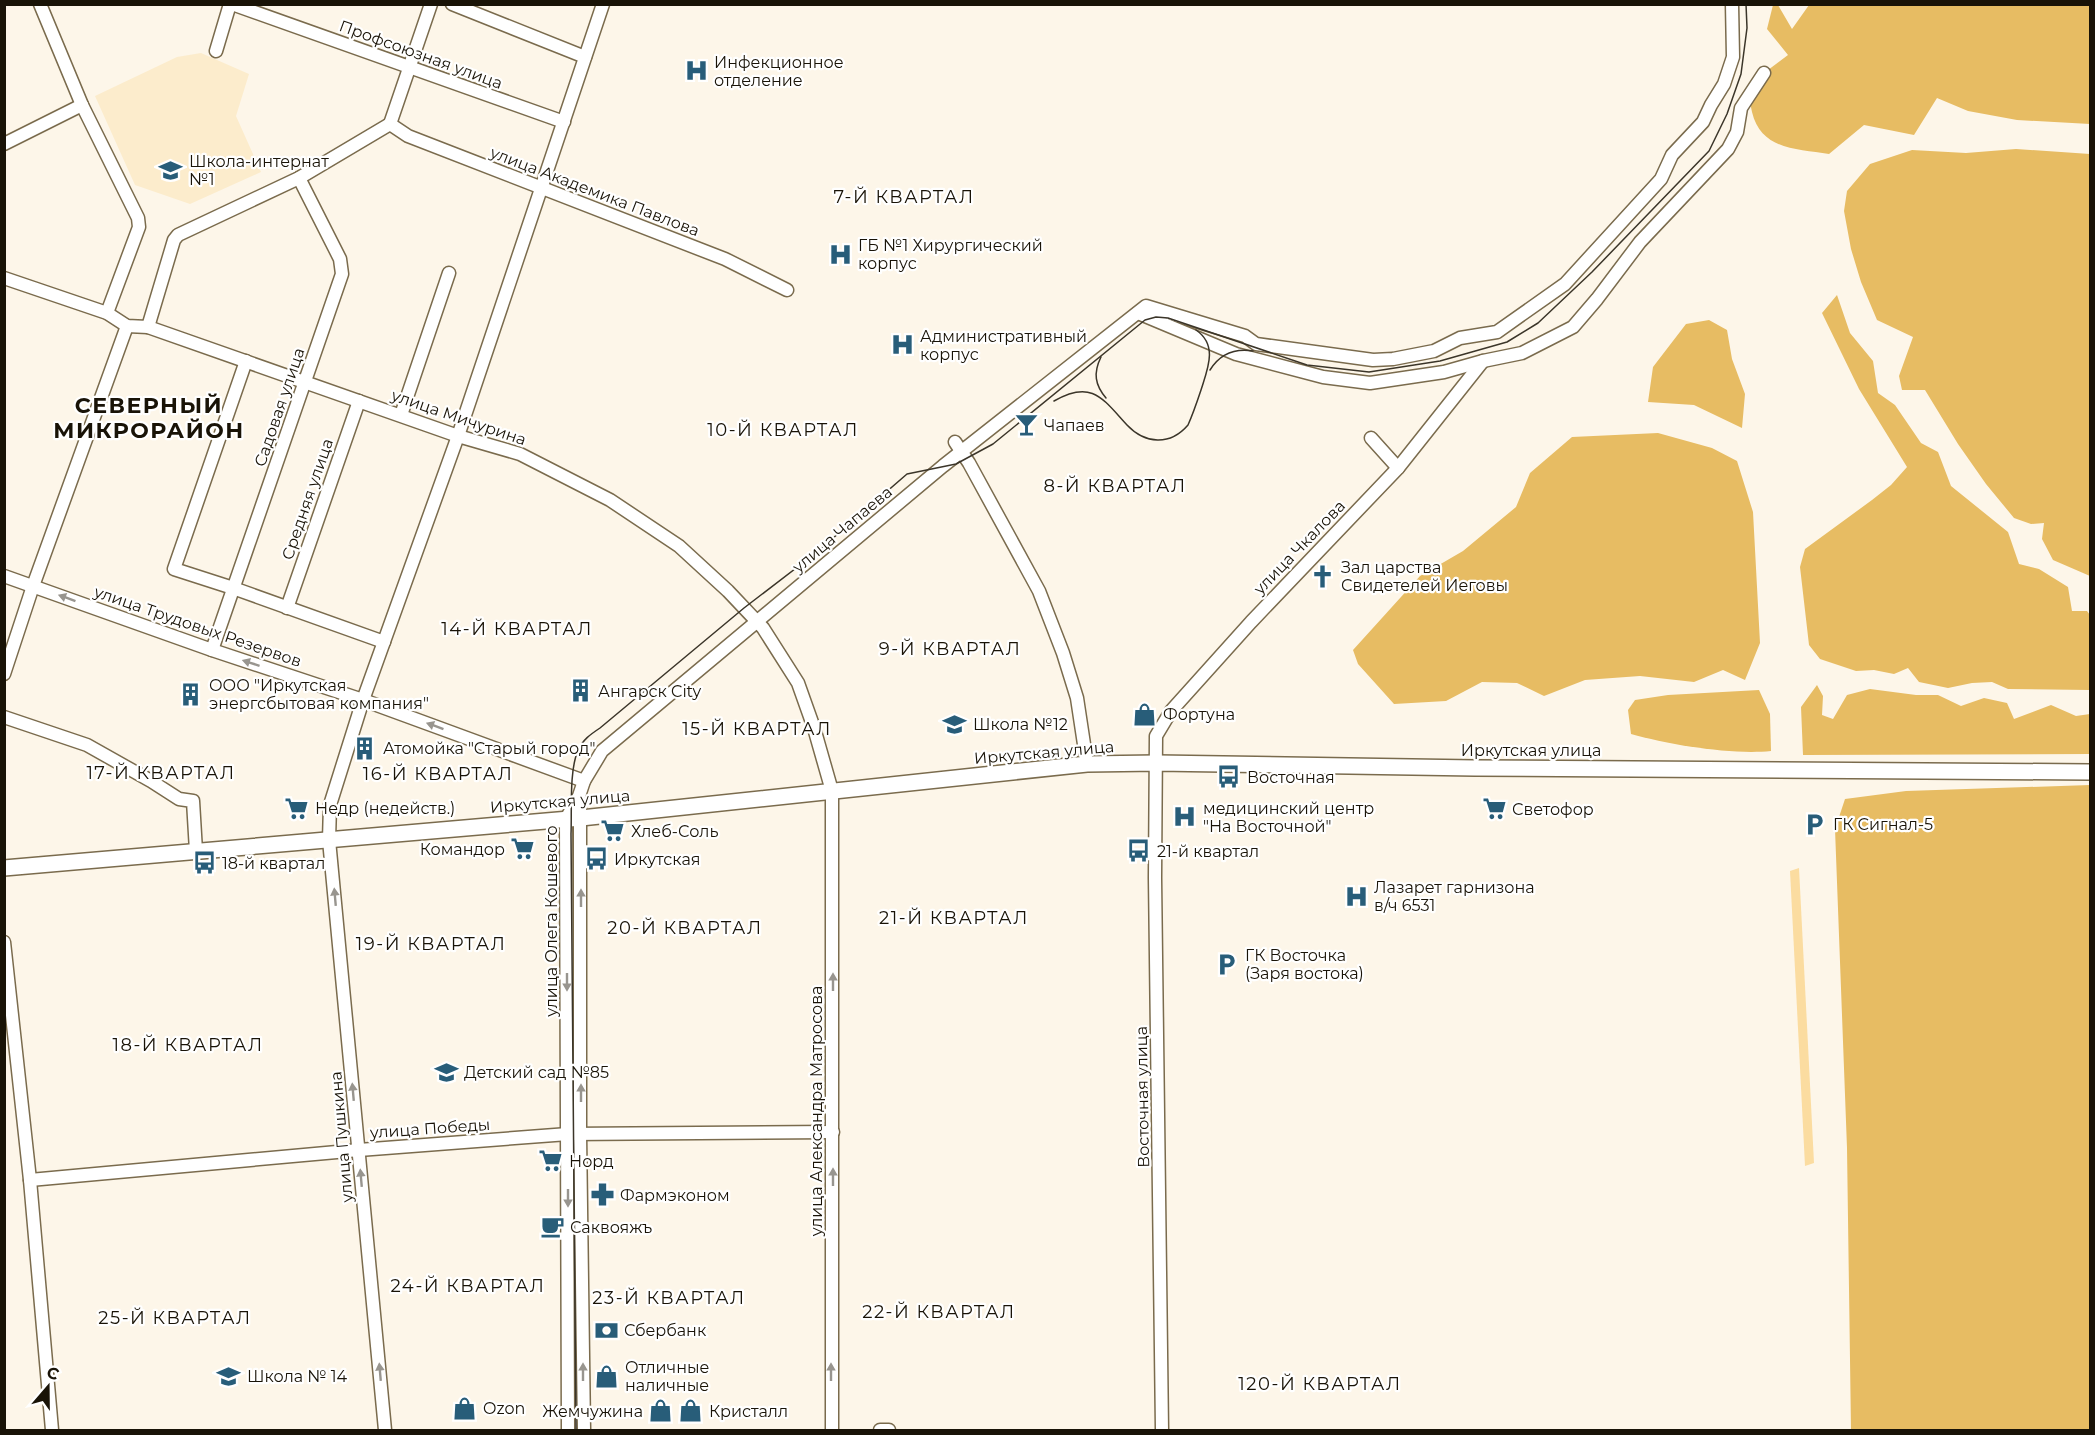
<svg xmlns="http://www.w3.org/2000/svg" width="2095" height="1435" viewBox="0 0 2095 1435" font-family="Montserrat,sans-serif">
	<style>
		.built { fill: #fceccc }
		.green { fill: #fbdca0 }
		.forest { fill: #e7bc63 }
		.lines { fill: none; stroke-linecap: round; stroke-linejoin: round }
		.minor-casing { stroke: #7a6b4d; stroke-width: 15 }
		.major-casing { stroke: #7a6b4d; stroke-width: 18 }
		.minor { stroke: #fff; stroke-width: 12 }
		.major { stroke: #fff; stroke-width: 15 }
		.tram { stroke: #3b3529; stroke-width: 1.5 }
		.oneway { fill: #98958f }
		.labels { text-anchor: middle; stroke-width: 4.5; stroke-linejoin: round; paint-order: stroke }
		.street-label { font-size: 16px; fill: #191307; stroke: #fff }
		.poi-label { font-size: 16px; fill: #191307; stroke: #fff; text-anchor: start }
		.neighbourhood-label { font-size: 18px; letter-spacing: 1.5px; fill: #191307; stroke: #fff }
		.district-label { font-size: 22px; font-weight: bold; letter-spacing: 1.5px; fill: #191307; stroke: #fff }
	</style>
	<rect width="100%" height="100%" fill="#fdf6e9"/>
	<!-- built -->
	<polygon class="built" points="201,53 249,74 236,116 261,172 190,204 135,185 95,96 177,57"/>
	<!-- green -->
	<polygon class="green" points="1799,868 1814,1163 1805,1166 1790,871"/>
	<!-- forest -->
	<g class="forest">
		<path d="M 1773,5 L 1778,5 L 1792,29 L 1809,5 L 2090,5 L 2090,124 L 2017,120 L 1968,111 L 1937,98 L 1914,135 L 1864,125 L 1829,154 C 1797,149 1761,150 1752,112 C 1750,105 1750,96 1750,89 L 1764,73 L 1788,55 L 1767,29 Z"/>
		<polygon points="2016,149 2090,154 2090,576 2053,560 2042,539 2044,523 2031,524 2014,518 1986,484 1958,444 1925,390 1902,390 1899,376 1913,337 1877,320 1861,282 1851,249 1844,211 1847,191 1870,164 1912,150 1966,153"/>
		<polygon points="1837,295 1850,333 1873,361 1878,393 1895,405 1921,443 1938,452 1951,486 2008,532 2019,564 2039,569 2068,587 2072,611 2087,611 2090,615 2090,690 2008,689 1992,682 1972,683 1948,688 1919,682 1908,668 1894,674 1874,670 1856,671 1820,659 1809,645 1800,567 1805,549 1872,500 1891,485 1907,467 1859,389 1822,313"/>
		<polygon points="1709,320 1727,330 1732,359 1745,394 1742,428 1694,405 1648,402 1653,367 1686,324"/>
		<polygon points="1658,433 1712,448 1737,461 1753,512 1760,643 1745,680 1723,670 1694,682 1640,676 1585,680 1544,696 1517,683 1482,682 1446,701 1394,704 1358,664 1353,650 1420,576 1463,551 1516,507 1530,473 1572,437"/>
		<polygon points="1817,685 1823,696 1822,715 1833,719 1847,695 1870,689 1916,695 1938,695 1961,706 1984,698 2007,703 2014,719 2051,705 2076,716 2090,714 2090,754 1803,755 1801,707"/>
		<path d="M 1759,690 L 1770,714 L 1771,751 C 1732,755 1670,745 1631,734 L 1628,710 L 1635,700 L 1668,695 Z"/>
		<polygon points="2090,785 2090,1430 1851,1430 1847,1148 1835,829 1845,799 1906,791"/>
	</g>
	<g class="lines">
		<defs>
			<g id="minor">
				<polyline points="40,4 82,105 138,218 139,227 107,313"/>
				<polyline points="232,4 564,122"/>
				<polyline points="452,4 585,57"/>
				<polyline points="216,51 230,4"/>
				<polyline points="390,124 408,136 725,259 787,290"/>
				<polyline points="390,124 431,4"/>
				<polyline points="4,144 82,105"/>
				<polyline points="4,278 107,313 127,326 148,327 458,436 520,454 610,500 679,546 728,591 763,628 798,683 814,728 832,791 832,1430"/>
				<polyline points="1138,313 1236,354 1323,377 1370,383 1444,372 1483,361 1522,353 1573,327 1597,299 1640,242 1728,149 1737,132 1741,108 1764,73"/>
				<polyline points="148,327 174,240 178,235 299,178 390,124"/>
				<polyline points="246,361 174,569 233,588 384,642"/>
				<polyline points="401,415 449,273"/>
				<polyline points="1371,438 1398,468"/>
				<polyline points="955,442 969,463 1039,591 1063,653 1077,698 1087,764"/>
				<polyline points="4,576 212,650 363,700 584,781"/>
				<polyline points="287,608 359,401"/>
				<polyline points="212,650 342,274 340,259 299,178"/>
				<polyline points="4,674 33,586 127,326"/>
				<polyline points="4,717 87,745 151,781 179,799 193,801 196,851"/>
				<polyline points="580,809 580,1134 584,1430"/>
				<polyline points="4,942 30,1180 52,1430"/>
				<polyline points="30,1180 359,1150 568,1134 833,1132"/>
				<polyline points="385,1430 329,840 330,805 363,700 458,436 603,4"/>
				<polyline points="568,1430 566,819 579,796 584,781 602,751 943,466 1146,306 1245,336 1256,344 1373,360 1393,359 1434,351 1460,338 1497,332 1565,284 1661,179 1672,155 1703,122 1711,105 1724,84 1733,57 1732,4"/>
				<polyline points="880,1430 889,1430"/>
				<polyline points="1162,1430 1155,878 1156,736 1171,711 1251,622 1398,468 1483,361"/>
			</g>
			<polyline id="major" points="4,868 581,818 1087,764 1157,763 1475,768 2090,772"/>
		</defs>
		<!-- minor casing -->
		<use href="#minor" class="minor-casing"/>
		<!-- major casing -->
		<use href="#major" class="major-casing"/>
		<!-- minor -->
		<use href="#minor" class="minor"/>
		<!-- major -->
		<use href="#major" class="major"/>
		<!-- tram -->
		<g class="tram">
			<path d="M 1101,357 C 1093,373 1095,385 1106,398"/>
			<path d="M 1210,370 C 1220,354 1234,348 1253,351"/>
			<path d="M 1054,401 C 1092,379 1103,399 1127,425 C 1145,444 1170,446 1188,425 C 1193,414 1197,402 1201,390 C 1208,368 1218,345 1196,330"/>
			<path d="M 576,1430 L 571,834 C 572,813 569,769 578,751 C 582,740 591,734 600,728 L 744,608 L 817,552 L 907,474 L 956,464 L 993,444 L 1145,320 L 1156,317 L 1168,318 L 1307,365 L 1369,372 L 1440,361 L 1507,342 L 1538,323 L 1592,272 L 1709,151 L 1727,114 L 1741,74 L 1747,28 L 1746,4"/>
		</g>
	</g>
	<!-- one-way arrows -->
	<defs><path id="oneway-solid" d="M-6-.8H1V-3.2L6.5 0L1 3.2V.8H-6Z" transform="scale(1.5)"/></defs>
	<g class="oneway">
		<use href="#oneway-solid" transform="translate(67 598) rotate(-160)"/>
		<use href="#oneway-solid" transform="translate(251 663) rotate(-162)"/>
		<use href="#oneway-solid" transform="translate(435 726) rotate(-160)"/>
		<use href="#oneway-solid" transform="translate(335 897) rotate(-95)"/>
		<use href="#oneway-solid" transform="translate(581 898) rotate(-90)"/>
		<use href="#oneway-solid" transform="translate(567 982) rotate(90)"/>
		<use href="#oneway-solid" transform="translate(833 982) rotate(-90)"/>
		<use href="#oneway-solid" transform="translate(353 1092) rotate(-95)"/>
		<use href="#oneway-solid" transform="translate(581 1093) rotate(-90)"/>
		<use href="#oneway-solid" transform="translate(833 1177) rotate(-90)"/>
		<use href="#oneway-solid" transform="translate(361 1178) rotate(-95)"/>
		<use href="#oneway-solid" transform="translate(568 1198) rotate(90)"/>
		<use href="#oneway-solid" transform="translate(380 1372) rotate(-95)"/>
		<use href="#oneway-solid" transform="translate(583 1372) rotate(-90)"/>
		<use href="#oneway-solid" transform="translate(831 1372) rotate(-90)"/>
	</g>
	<!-- icons -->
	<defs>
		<symbol id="hospital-bare" viewBox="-9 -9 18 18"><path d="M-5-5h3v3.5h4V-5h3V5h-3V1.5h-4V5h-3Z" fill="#285d79" stroke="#fff" stroke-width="2.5" paint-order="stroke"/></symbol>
		<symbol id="school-bare" viewBox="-9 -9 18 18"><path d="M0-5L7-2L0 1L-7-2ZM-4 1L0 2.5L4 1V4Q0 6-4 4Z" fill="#285d79" stroke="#fff" stroke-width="2.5" paint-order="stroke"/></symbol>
		<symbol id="bar-bare" viewBox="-9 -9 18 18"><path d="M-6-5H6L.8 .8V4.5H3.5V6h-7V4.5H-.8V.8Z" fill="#285d79" stroke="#fff" stroke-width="2.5" paint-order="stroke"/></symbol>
		<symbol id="church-bare" viewBox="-9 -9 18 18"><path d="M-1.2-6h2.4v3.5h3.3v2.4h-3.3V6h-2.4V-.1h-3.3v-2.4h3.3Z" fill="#285d79" stroke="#fff" stroke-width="2.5" paint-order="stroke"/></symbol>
		<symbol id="building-bare" viewBox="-9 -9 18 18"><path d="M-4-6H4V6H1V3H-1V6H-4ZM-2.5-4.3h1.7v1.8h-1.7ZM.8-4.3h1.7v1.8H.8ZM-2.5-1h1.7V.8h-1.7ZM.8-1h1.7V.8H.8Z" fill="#285d79" stroke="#fff" stroke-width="2.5" paint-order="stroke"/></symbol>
		<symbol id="shop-bare" viewBox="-9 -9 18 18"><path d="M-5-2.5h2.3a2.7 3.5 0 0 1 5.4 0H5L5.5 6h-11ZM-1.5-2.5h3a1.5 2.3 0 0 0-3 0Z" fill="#285d79" stroke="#fff" stroke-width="2.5" paint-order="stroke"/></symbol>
		<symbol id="bus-bare" viewBox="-9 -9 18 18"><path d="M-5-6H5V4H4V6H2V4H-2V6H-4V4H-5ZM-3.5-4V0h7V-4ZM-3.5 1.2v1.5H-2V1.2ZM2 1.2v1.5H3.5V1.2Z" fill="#285d79" stroke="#fff" stroke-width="2.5" paint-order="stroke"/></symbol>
		<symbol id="supermarket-bare" viewBox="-9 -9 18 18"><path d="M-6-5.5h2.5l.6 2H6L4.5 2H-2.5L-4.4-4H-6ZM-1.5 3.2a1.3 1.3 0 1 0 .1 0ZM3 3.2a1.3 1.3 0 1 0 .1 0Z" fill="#285d79" stroke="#fff" stroke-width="2.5" paint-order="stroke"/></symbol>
		<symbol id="parking-bare" viewBox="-9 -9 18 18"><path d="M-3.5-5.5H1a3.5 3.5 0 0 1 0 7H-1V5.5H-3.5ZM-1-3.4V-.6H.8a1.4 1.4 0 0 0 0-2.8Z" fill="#285d79" stroke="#fff" stroke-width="2.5" paint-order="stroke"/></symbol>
		<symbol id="pharmacy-bare" viewBox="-9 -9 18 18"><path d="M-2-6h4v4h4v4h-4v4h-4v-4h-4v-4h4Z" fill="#285d79" stroke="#fff" stroke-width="2.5" paint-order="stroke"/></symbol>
		<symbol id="cafe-bare" viewBox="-9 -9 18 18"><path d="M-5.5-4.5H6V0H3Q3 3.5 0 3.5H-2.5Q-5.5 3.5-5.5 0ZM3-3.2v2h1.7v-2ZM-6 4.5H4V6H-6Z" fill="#285d79" stroke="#fff" stroke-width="2.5" paint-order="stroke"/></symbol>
		<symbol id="bank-bare" viewBox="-9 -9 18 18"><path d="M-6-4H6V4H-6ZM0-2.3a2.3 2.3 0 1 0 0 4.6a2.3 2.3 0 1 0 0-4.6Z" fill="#285d79" stroke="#fff" stroke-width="2.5" paint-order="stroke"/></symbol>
	</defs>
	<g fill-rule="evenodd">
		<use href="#hospital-bare" x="680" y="54" width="33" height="33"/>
		<use href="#school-bare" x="154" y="154" width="33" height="33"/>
		<use href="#hospital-bare" x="824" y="238" width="33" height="33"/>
		<use href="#hospital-bare" x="886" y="328" width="33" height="33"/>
		<use href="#bar-bare" x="1010" y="408" width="33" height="33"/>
		<use href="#church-bare" x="1306" y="560" width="33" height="33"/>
		<use href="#building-bare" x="564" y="674" width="33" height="33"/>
		<use href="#building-bare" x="174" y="678" width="33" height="33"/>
		<use href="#shop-bare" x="1128" y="698" width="33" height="33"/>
		<use href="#school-bare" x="938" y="708" width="33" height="33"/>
		<use href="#building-bare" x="348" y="732" width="33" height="33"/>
		<use href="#bus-bare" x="1212" y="760" width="33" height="33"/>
		<use href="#supermarket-bare" x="280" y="792" width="33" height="33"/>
		<use href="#supermarket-bare" x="1478" y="792" width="33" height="33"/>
		<use href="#hospital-bare" x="1168" y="800" width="33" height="33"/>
		<use href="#parking-bare" x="1798" y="808" width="33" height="33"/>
		<use href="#supermarket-bare" x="596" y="814" width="33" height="33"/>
		<use href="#supermarket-bare" x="506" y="832" width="33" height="33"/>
		<use href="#bus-bare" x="1122" y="834" width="33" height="33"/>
		<use href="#bus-bare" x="580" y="842" width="33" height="33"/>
		<use href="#bus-bare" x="188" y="846" width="33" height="33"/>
		<use href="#hospital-bare" x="1340" y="880" width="33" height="33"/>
		<use href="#parking-bare" x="1210" y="948" width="33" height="33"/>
		<use href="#school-bare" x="430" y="1056" width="33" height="33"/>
		<use href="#supermarket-bare" x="534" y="1144" width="33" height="33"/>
		<use href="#pharmacy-bare" x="586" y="1178" width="33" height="33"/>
		<use href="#cafe-bare" x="536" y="1210" width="33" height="33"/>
		<use href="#bank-bare" x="590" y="1314" width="33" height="33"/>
		<use href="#school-bare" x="212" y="1360" width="33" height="33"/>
		<use href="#shop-bare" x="590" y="1360" width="33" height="33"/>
		<use href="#shop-bare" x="448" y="1392" width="33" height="33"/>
		<use href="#shop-bare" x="644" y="1394" width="33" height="33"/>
		<use href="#shop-bare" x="674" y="1394" width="33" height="33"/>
	</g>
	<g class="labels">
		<!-- street labels -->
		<g class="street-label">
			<text transform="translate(421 54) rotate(20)" y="6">Профсоюзная улица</text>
			<text transform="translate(595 191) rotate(21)" y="6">улица Академика Павлова</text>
			<text transform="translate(279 407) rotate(-71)" y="6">Садовая улица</text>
			<text transform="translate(459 417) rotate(19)" y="6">улица Мичурина</text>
			<text transform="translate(307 499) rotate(-71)" y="6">Средняя улица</text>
			<text transform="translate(842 529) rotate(-40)" y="6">улица Чапаева</text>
			<text transform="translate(1299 547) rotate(-46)" y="6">улица Чкалова</text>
			<text transform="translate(198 626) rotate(19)" y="6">улица Трудовых Резервов</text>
			<text x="1531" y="756">Иркутская улица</text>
			<text transform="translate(1044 752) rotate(-5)" y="6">Иркутская улица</text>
			<text transform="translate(560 801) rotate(-5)" y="6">Иркутская улица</text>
			<text transform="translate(551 921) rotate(-90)" y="6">улица Олега Кошевого</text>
			<text transform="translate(1142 1097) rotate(-91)" y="6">Восточная улица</text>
			<text transform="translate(816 1111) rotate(-90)" y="6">улица Александра Матросова</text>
			<text transform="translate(430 1128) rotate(-4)" y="6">улица Победы</text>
			<text transform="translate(341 1137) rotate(-95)" y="6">улица Пушкина</text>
		</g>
		<!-- poi labels -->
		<g class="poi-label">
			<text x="714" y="68">Инфекционное<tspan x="714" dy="18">отделение</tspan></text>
			<text x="189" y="167">Школа-интернат<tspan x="189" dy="18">№1</tspan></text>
			<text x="858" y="251">ГБ №1 Хирургический<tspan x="858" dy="18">корпус</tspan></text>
			<text x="920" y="342">Административный<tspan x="920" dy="18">корпус</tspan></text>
			<text x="1044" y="431">Чапаев</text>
			<text x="1341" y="573">Зал царства<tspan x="1341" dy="18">Свидетелей Иеговы</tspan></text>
			<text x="209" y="691">ООО "Иркутская<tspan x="209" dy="18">энергсбытовая компания"</tspan></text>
			<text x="598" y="697">Ангарск City</text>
			<text x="1163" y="720">Фортуна</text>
			<text x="973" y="730">Школа №12</text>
			<text x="383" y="754">Атомойка "Старый город"</text>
			<text x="1247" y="783">Восточная</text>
			<text x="315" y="814">Недр (недейств.)</text>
			<text x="1203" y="814">медицинский центр<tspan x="1203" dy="18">"На Восточной"</tspan></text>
			<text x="1512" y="815">Светофор</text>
			<text x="1833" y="830">ГК Сигнал-5</text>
			<text x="631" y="837">Хлеб-Соль</text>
			<text x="505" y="855" text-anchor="end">Командор</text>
			<text x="1157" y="857">21-й квартал</text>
			<text x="614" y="865">Иркутская</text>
			<text x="222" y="869">18-й квартал</text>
			<text x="1374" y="893">Лазарет гарнизона<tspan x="1374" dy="18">в/ч 6531</tspan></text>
			<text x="1245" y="961">ГК Восточка<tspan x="1245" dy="18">(Заря востока)</tspan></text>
			<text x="464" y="1078">Детский сад №85</text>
			<text x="569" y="1167">Норд</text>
			<text x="620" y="1201">Фармэконом</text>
			<text x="570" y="1233">Саквояжъ</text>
			<text x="624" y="1336">Сбербанк</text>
			<text x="625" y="1373">Отличные<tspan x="625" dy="18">наличные</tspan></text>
			<text x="247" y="1382">Школа № 14</text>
			<text x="483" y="1414">Ozon</text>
			<text x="643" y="1417" text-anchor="end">Жемчужина</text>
			<text x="709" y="1417">Кристалл</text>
		</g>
		<!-- neighbourhood labels -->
		<g class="neighbourhood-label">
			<text x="904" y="203">7-Й КВАРТАЛ</text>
			<text x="783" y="436">10-Й КВАРТАЛ</text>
			<text x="1115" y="492">8-Й КВАРТАЛ</text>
			<text x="517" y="635">14-Й КВАРТАЛ</text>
			<text x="950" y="655">9-Й КВАРТАЛ</text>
			<text x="757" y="735">15-Й КВАРТАЛ</text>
			<text x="161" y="779">17-Й КВАРТАЛ</text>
			<text x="438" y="780">16-Й КВАРТАЛ</text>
			<text x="954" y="924">21-Й КВАРТАЛ</text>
			<text x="685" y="934">20-Й КВАРТАЛ</text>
			<text x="431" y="950">19-Й КВАРТАЛ</text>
			<text x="188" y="1051">18-Й КВАРТАЛ</text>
			<text x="468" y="1292">24-Й КВАРТАЛ</text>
			<text x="669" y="1304">23-Й КВАРТАЛ</text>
			<text x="939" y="1318">22-Й КВАРТАЛ</text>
			<text x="175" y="1324">25-Й КВАРТАЛ</text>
			<text x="1320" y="1390">120-Й КВАРТАЛ</text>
		</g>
		<!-- district labels -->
		<g class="district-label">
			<text x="149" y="413">СЕВЕРНЫЙ<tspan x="149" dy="25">МИКРОРАЙОН</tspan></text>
		</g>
	</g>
	<!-- border -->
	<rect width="2095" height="1435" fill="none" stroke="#191307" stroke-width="12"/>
	<!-- north arrow -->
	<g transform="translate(48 1387) rotate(20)" stroke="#ffffff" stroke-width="4.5" paint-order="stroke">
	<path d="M0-4.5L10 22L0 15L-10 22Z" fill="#191307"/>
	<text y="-9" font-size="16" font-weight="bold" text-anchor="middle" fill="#191307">С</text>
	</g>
</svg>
